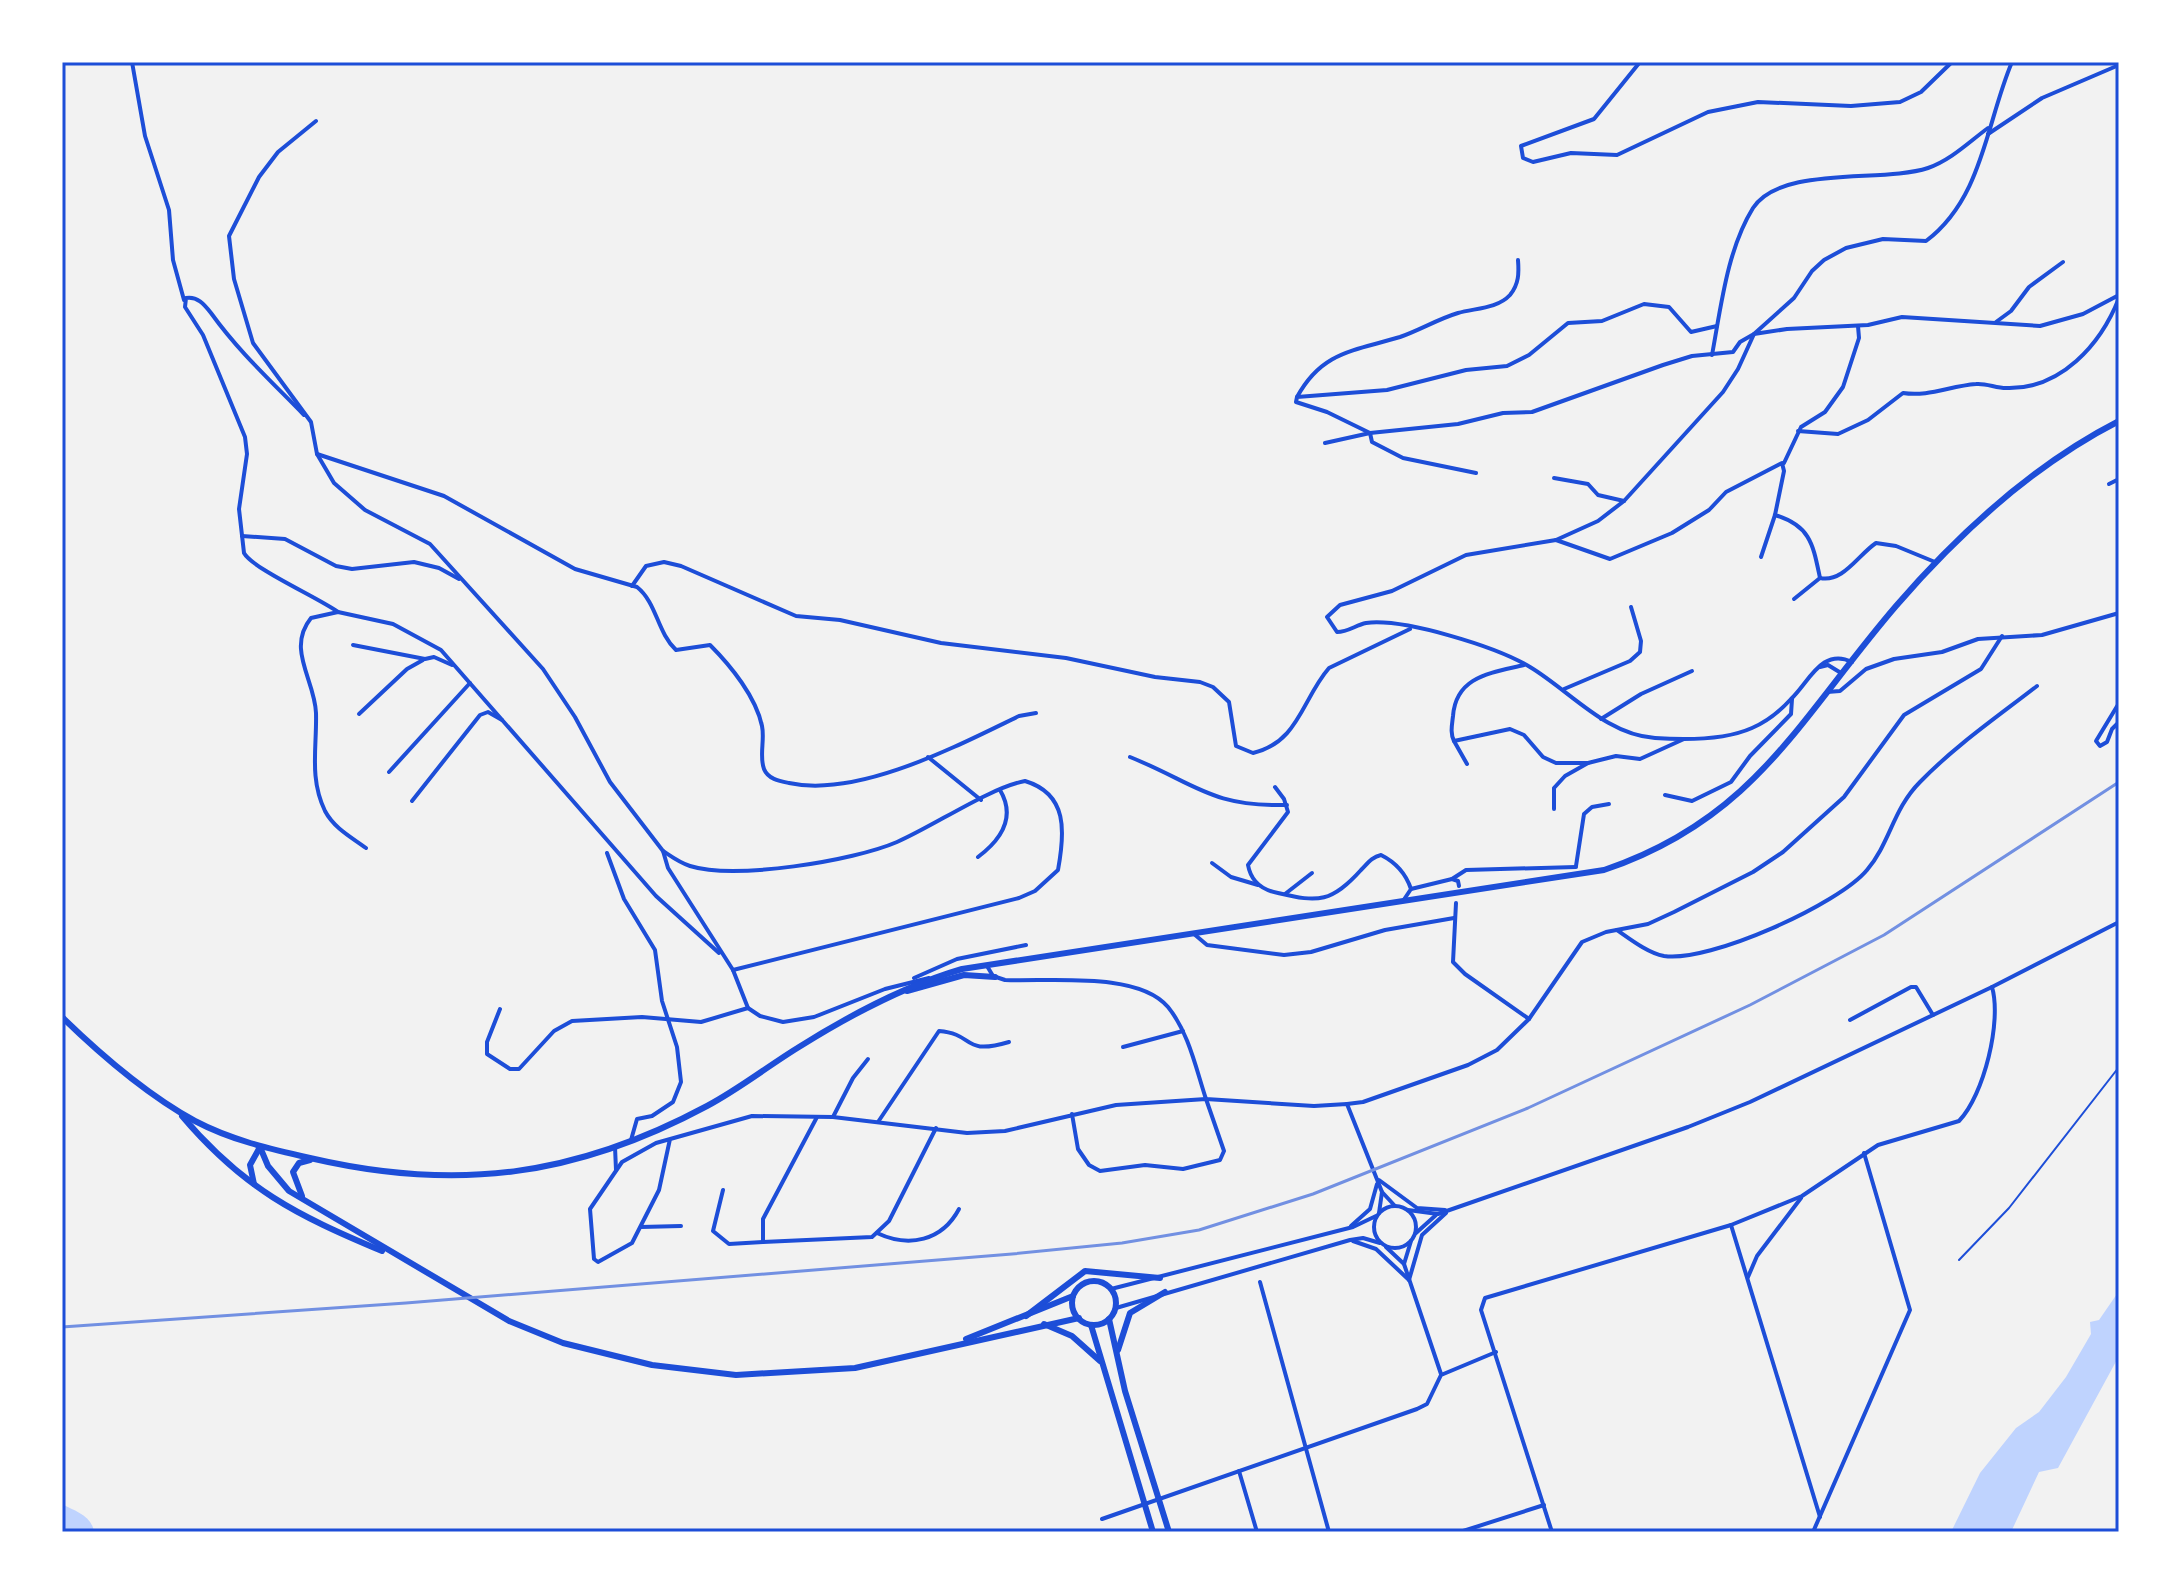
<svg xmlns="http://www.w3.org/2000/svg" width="2181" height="1594" viewBox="0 0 2181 1594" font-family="Helvetica,sans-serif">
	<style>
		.water { fill: #bfd3fe }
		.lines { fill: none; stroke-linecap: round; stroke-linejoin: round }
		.service { stroke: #1d4ed8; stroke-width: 2 }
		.minor { stroke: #1d4ed8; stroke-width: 4 }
		.tertiary { stroke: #1d4ed8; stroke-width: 4 }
		.primary { stroke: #1d4ed8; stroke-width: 6 }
		.rail { stroke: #7290e2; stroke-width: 3 }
		.neatline { fill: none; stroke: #1d4ed8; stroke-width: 3 }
	</style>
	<rect width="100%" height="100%" fill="#f2f2f2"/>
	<!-- water -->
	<g class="water">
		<polygon points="2119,1291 2119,1356 2058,1468 2039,1472 2011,1532 1951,1532 1980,1473 2016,1428 2039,1412 2066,1377 2091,1334 2090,1322 2099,1320"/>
		<path d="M 62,1504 C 75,1511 92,1516 94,1532 L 62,1532 Z"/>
	</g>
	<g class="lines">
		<!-- service -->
		<polyline class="service" points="1959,1260 2009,1208 2119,1067"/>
		<!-- minor -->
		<g class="minor">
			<polyline points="132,62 145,136 169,210 173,260 184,300"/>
			<polyline points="316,121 278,152 259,177 229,236 234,279 253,343 311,422 317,454 334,483 365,510 430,544 543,669 575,717 610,782 663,851 668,868 733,970 748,1008 760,1016 783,1022 814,1017 885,989 929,978"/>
			<polyline points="1988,134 2042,98 2119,65"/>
			<polyline points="1996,322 2011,311 2029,287 2063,262"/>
			<path d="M 1712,355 C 1721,307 1727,250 1753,208 C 1781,165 1883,183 1928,168 C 1951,160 1969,142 1988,128"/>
			<path d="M 1297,397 C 1322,351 1354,351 1400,337 C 1420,330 1438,319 1458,313 C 1475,308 1497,309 1510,295 C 1519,284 1519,273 1518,260"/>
			<path d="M 304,415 C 271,381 239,352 211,313 C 204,304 197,296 186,298 L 185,307 L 203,335 L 245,437 L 247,454 L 239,509 L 244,553 C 253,569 317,597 338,612"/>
			<path d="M 1798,431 L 1838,434 L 1868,420 L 1903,393 C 1928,397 1950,386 1976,384 C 1986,383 1996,388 2006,388 C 2061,390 2101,344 2119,298"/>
			<polyline points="1325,443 1370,433 1458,424 1503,413 1532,412 1663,365 1692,356 1733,352 1740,342 1754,334 1787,329 1868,325 1902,317 2040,326 2083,314 2119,295"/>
			<path d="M 317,454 L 444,496 L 575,569 L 637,587 C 657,603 657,632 676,650 L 710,645 C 731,666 756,697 762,726 C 765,740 759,756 764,769 C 768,779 779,781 789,783 C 858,798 957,746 1019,716 L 1036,713"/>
			<polyline points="1784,463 1801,427 1825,412 1843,387 1859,338 1858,326"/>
			<polyline points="1476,473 1403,458 1372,442 1370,433 1327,412 1296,402 1297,397 1387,390 1466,370 1507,366 1529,355 1568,323 1602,321 1644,304 1669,307 1691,332 1717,326"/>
			<polyline points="1554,478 1588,484 1598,495 1624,501"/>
			<polyline points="2109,484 2119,479"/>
			<polyline points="242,536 285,539 336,566 352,569 414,562 439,568 459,579"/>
			<path d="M 1556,540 L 1610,559 L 1672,533 L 1709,510 L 1726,492 L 1782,463 L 1784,471 L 1775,515 C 1811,526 1813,545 1820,578"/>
			<polyline points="1761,557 1775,515"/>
			<path d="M 632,586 L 646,566 L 664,562 L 681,566 L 796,616 L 840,620 L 941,643 L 1066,658 L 1155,677 L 1200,682 L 1213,687 L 1229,702 L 1236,746 L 1253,753 C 1299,742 1302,699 1329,668 L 1410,629"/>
			<path d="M 1794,599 L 1820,578 C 1843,583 1858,555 1876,543 L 1896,546 L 1935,562"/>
			<polyline points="353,645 425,659 434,657 452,665"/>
			<path d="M 1524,665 C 1491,673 1456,676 1453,716 C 1452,725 1450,733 1454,741 L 1510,729 L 1524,735 L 1543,757 L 1556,763 L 1588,763"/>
			<polyline points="1564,689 1630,661 1640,652 1641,641 1631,607"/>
			<polyline points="1827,692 1840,691 1866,669 1894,659 1942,652 1978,639 2042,635 2119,613"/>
			<polyline points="2119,703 2096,741 2100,746 2107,742 2112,729 2119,722"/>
			<polyline points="359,714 407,669 423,660"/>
			<polyline points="1601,719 1641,694 1692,671"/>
			<polyline points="1454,741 1467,764"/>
			<polyline points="928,757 981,800"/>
			<path d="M 1130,757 C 1195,783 1210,807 1287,805"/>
			<polyline points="389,772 470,683"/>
			<path d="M 1275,787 L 1284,799 L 1288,812 L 1248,865 C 1251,882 1262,890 1278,893 C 1319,903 1332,902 1361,870 C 1368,863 1372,857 1381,855 C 1395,862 1406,874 1411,889 L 1403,901"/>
			<polyline points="1665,795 1692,801 1731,782 1750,756 1791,714 1792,699"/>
			<polyline points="412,801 480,715 488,712 502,720"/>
			<polyline points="1554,809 1554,788 1565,776 1588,763 1616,756 1640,759 1684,739"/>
			<path d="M 366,848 C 351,837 334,828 325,811 C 309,778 317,747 316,713 C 315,680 286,649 311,618 L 338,612 L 393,624 L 441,650 L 656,896 L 719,953"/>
			<path d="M 663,851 C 672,857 680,863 690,866 C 735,880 853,861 897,842 C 934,826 989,788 1025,781 C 1068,794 1065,832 1058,870 L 1035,891 L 1019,898 L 733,970"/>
			<polyline points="607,853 624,899 655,950 662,1001 677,1047 681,1082 673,1102 652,1116 637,1119 631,1140"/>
			<path d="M 978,857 C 1002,839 1016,817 1000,790"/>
			<polyline points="1212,863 1231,877 1258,885"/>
			<polyline points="1576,866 1584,814 1592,807 1609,804"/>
			<polyline points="1452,879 1466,870 1576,867"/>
			<polyline points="1411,889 1452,879 1458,881 1459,886"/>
			<polyline points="1285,894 1312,873"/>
			<polyline points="1456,903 1453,962 1465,974 1529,1019"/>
			<path d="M 1617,930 C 1630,939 1648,953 1664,956 C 1709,963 1839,904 1867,870 C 1890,843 1893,809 1920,782 C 1955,746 1997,717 2037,686"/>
			<polyline points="1194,934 1207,945 1284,955 1311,952 1385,930 1454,918"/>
			<polyline points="914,978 957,959 1026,945"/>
			<polyline points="500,1009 487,1042 487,1054 510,1069 519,1069 554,1031 572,1021 642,1017 701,1022 748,1008"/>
			<polyline points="1850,1020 1911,987 1916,987 1933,1015"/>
			<polyline points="1123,1047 1183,1031"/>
			<polyline points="1347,1104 1363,1102 1468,1065 1497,1050 1529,1019 1582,942 1606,932 1648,924 1674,912 1753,872 1783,852 1844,797 1904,715 1981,669 2002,636"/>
			<polyline points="817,1117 763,1219 763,1242 872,1237 889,1221 936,1128"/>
			<polyline points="833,1117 853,1078 868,1059"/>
			<path d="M 878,1122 L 939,1031 C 976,1034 961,1056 1009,1042"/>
			<polyline points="670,1139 659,1190 632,1243 598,1262 594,1259 590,1209 622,1162 656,1143 752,1116 833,1117 967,1133 1005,1131 1116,1105 1206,1099 1224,1151 1220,1160 1183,1169 1145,1165 1100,1171 1089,1165 1078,1149 1072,1114"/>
			<polyline points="615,1147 616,1170"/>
			<polyline points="723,1190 713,1231 729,1244 763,1242"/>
			<polyline points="1731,1225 1820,1517"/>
			<polyline points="641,1227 681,1226"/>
			<path d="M 877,1233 C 909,1248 942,1241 959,1209"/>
			<polyline points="1386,1247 1404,1264 1441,1374"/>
			<polyline points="1404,1264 1411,1241"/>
			<polyline points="1748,1277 1757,1256 1801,1198"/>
			<polyline points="1260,1282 1329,1532"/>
			<polyline points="1239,1471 1257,1532"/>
			<polyline points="1102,1519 1417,1409 1427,1404 1441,1375 1496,1352"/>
			<polyline points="1460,1532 1544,1505"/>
			<path d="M 1552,1532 L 1481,1310 L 1485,1298 L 1731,1225 L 1802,1196 L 1878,1145 L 1959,1121 C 1984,1095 2002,1021 1992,987"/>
			<polyline points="1813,1532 1910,1310 1864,1153"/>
		</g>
		<!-- tertiary -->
		<g class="tertiary">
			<polyline points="1640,62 1594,119 1521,146 1523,158 1533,162 1571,153 1617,155 1708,112 1758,102 1851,106 1900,102 1921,92 1952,62"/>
			<path d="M 1852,662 C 1822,647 1809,682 1791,699 C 1781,710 1766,722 1752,728 C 1725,740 1684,740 1655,738 C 1606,735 1570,691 1530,667 C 1497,647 1404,618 1366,623 C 1356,625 1348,632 1337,632 L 1327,617 L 1340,605 L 1392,591 L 1466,555 L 1556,540 L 1598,521 L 1624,501 L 1723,392 L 1738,369 L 1754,334 L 1794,298 L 1812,271 L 1824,260 L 1846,248 L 1883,239 L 1926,241 C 1983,198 1986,123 2012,62"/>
			<polyline points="1820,667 1828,665 1841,673"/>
			<path d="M 987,966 L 993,976 L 1005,980 C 1049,982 1138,971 1168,1007 C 1189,1033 1196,1069 1206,1099 L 1314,1106 L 1347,1104 L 1382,1192 L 1395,1206"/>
			<polyline points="1379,1180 1417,1208 1445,1210"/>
			<circle cx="1395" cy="1227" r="21"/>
			<polyline points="1408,1210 1438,1214 1688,1127 1750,1102 1992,987 2119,922"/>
			<polyline points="1379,1213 1382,1192"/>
			<polyline points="1351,1226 1370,1209 1377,1184"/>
			<polyline points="1416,1233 1436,1215"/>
			<polyline points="1353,1241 1376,1249 1409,1280"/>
			<polyline points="1409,1280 1422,1235 1446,1213"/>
			<polyline points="1111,1289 1353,1227 1376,1216"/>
			<polyline points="1116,1308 1350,1240 1363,1238 1380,1243"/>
		</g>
		<!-- primary -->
		<g class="primary">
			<polyline points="907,991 964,975 995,977"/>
			<path d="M 62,1017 C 102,1056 146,1094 195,1121 C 231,1140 270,1149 310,1158 C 456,1192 575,1177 707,1106 C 739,1089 768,1066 799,1047 C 850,1015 904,986 962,969 L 1604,870 C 1755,819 1799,719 1896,606 C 1959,533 2033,465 2119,421"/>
			<path d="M 182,1116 C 244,1189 296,1215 382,1251"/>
			<polyline points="260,1147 268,1166 289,1191 509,1321 563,1343 652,1365 736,1375 855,1368 1079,1318"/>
			<polyline points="254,1184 250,1165 260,1147"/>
			<polyline points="302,1196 293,1172 299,1163 310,1160"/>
			<circle cx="1094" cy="1303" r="22"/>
			<polyline points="1026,1316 1085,1271 1160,1278"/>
			<polyline points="1109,1319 1125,1391 1169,1532"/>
			<polyline points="1044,1324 1072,1336 1100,1361"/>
			<polyline points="1091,1325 1153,1532"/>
			<polyline points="966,1339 1073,1296"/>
			<polyline points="1118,1350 1130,1313 1165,1292"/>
		</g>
		<!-- rail -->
		<polyline class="rail" points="62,1327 406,1303 1012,1254 1122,1243 1199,1230 1313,1194 1528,1108 1750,1005 1884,935 2119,782"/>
	</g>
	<!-- border -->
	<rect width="2181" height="1594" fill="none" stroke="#ffffff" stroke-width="128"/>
	<rect x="64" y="64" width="2053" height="1466" class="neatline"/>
</svg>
